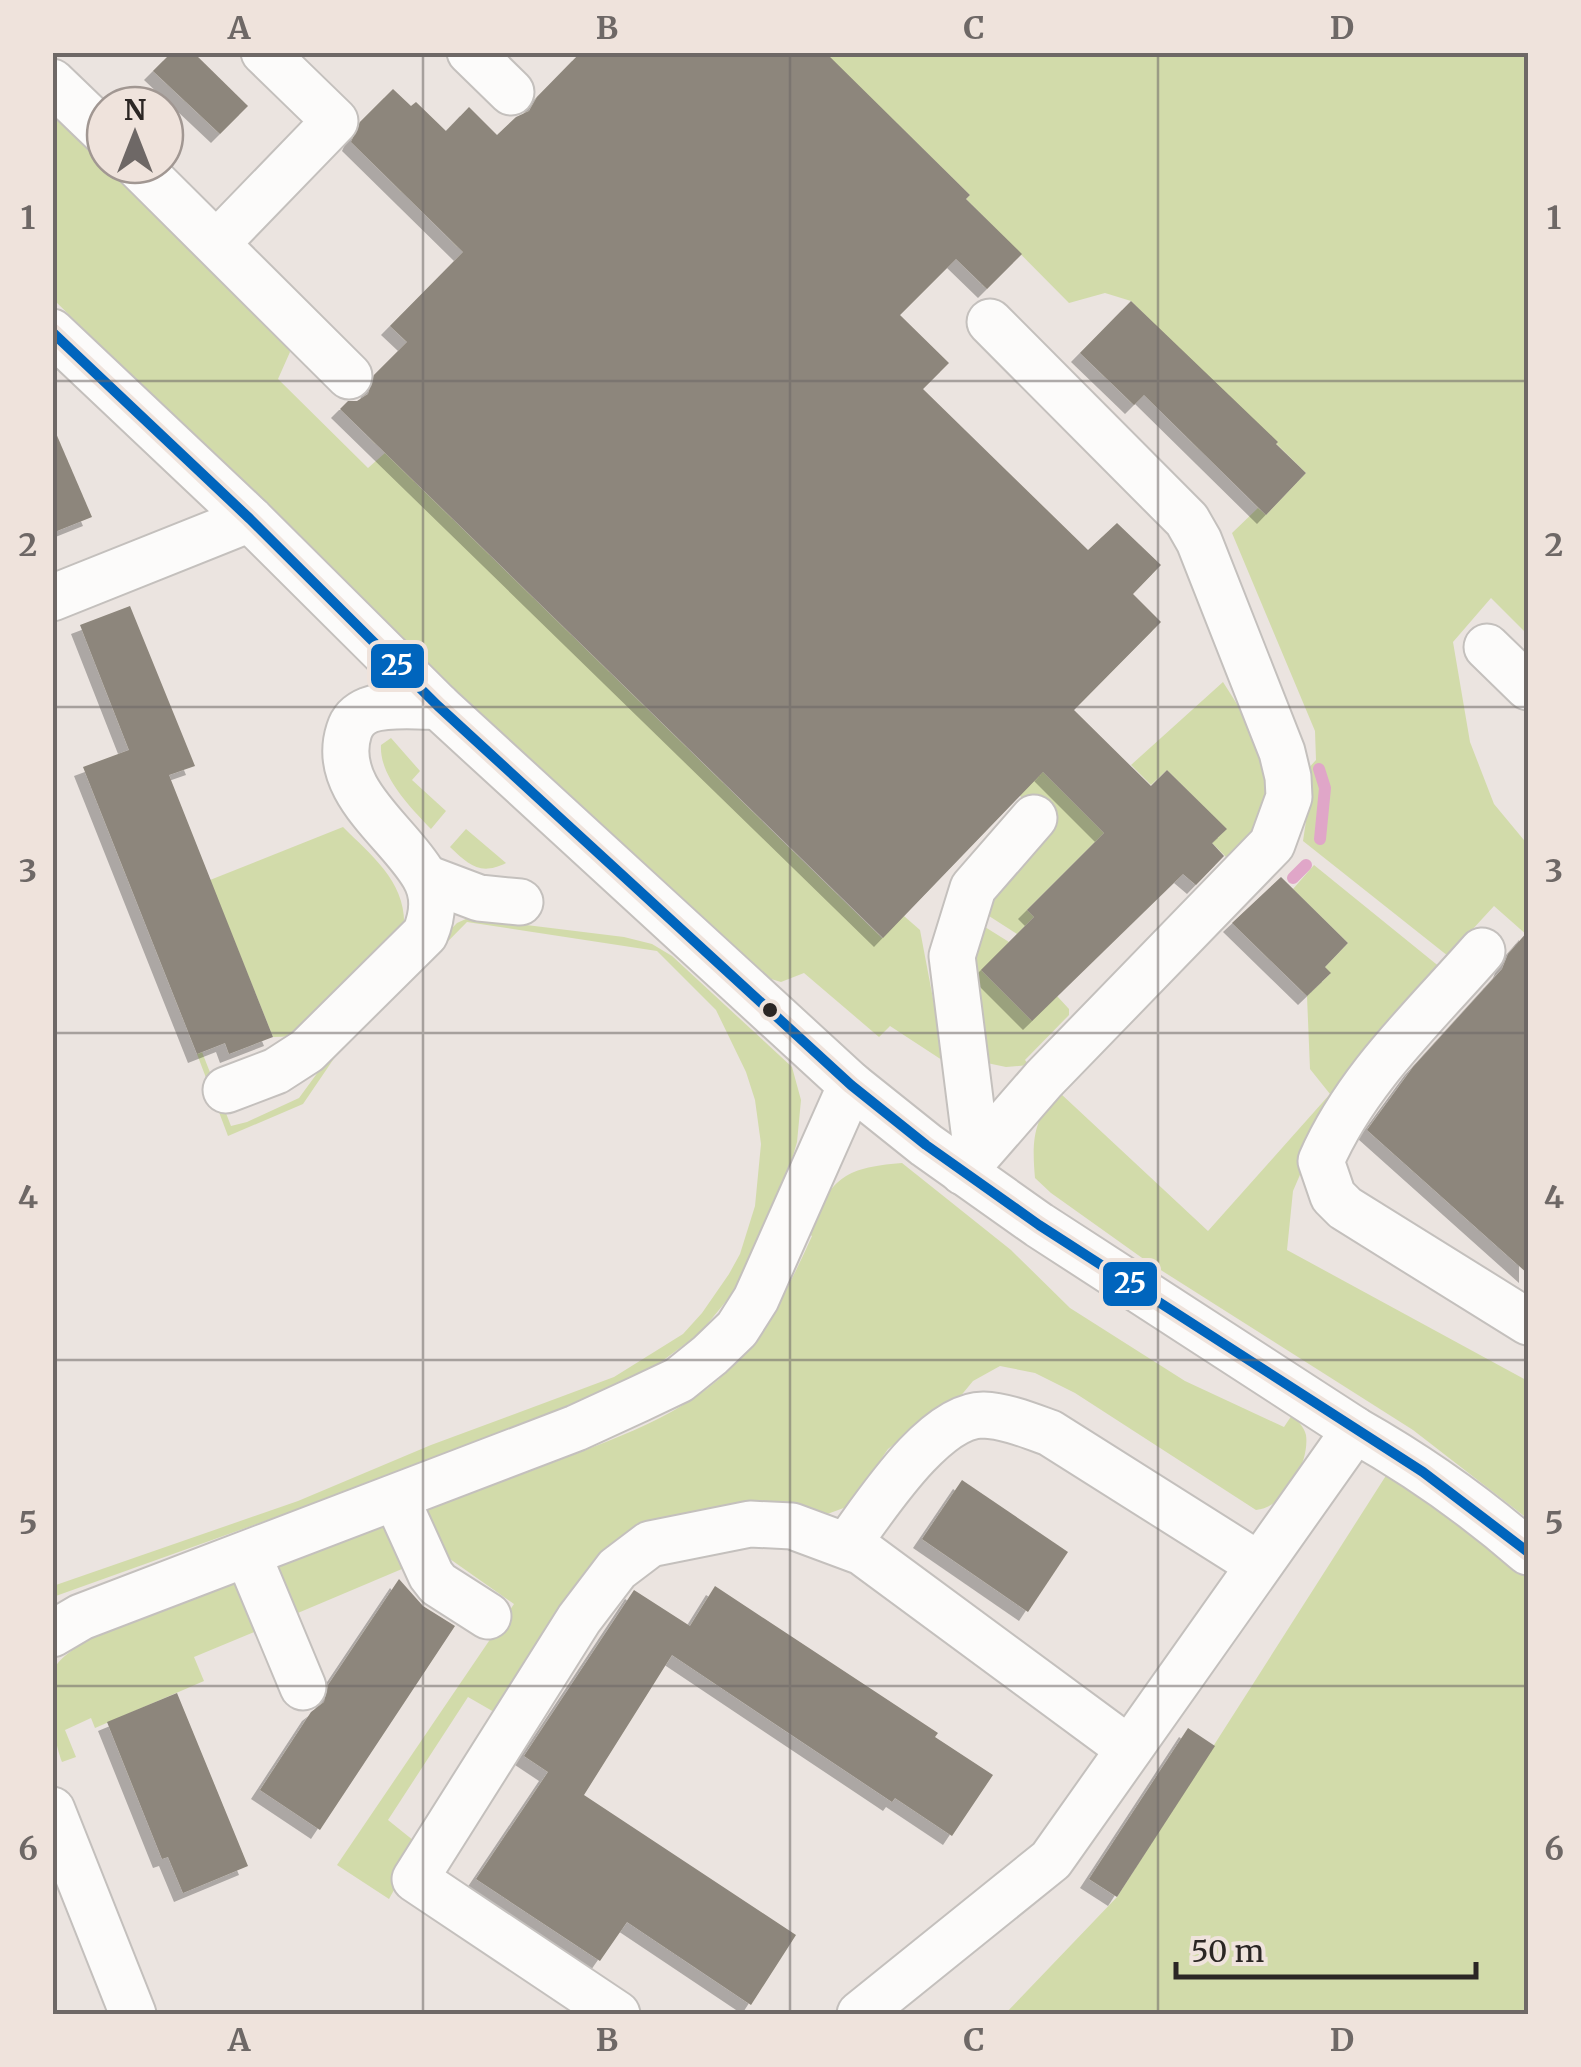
<svg xmlns="http://www.w3.org/2000/svg" width="1581" height="2067" viewBox="0 0 1581 2067" font-family="Merriweather,serif">
	<style>
		.green { fill: #d2dbaa }
		.lines { fill: none; stroke-linecap: round; stroke-linejoin: round }
		.stream { stroke: #e0a6c8; stroke-width: 12 }
		.building { fill: #8d867b; filter: url(#shadow) }
		.minor-casing { stroke: #c4c0bd; stroke-width: 49 }
		.minor { stroke: #fcfbfa; stroke-width: 45 }
		.bus-1-casing { stroke: #efe3dc; stroke-width: 18 }
		.bus-1 { stroke: #0065bd; stroke-width: 10 }
		.grid { fill: none; stroke: #6e6866; stroke-width: 2.5; stroke-opacity: 0.55 }
		.bus-dot { fill: #2b2624; stroke: #efe3dc; stroke-width: 4 }
		.line-badge { stroke: #efe3dc; stroke-width: 4 }
		.badge-label { font-size: 28px; text-anchor: middle; font-weight: bold; fill: #fff }
		.neatline { fill: none; stroke: #6e6866; stroke-width: 4 }
		.grid-label { font-size: 32px; text-anchor: middle; font-weight: bold; fill: #6e6866 }
	</style>
	<defs>
		<filter id="shadow"><feDropShadow dx="-9" dy="9" stdDeviation="0" flood-color="#0004"/></filter>
	</defs>
	<rect width="100%" height="100%" fill="#ebe4e0"/>
	<!-- green -->
	<g class="green">
		<polygon points="825,53 1528,53 1528,635 1491,598 1453,642 1470,742 1494,804 1528,845 1528,936 1494,906 1448,956 1303,841 1310,794 1306,771 1316,760 1315,731 1232,533 1258,508 1266,515 1306,473 1131,301 1105,293 1069,303 966,199 970,195"/>
		<polygon points="52,118 69,123 105,153 105,165 117,165 286,343 290,352 278,379 368,468 385,453 882,938 904,916 920,930 945,1062 890,1026 879,1037 804,973 781,982 755,974 450,688 53,299"/>
		<path d="M 1223,682 C 1249,722 1283,776 1260,824 C 1253,838 1242,852 1234,865 L 1212,843 L 1226,829 L 1167,770 L 1151,785 L 1131,765 Z"/>
		<path d="M 391,738 L 420,771 L 412,780 L 446,811 L 431,829 C 411,808 379,776 381,745 Z"/>
		<polygon points="1028,757 1104,833 1027,910 1034,917 1017,934 989,916 1001,877 1051,824 1020,796"/>
		<path d="M 343,827 C 372,856 407,883 404,928 L 305,1036 L 273,1037 L 210,880 Z"/>
		<path d="M 466,829 L 506,863 C 480,876 469,865 450,847 Z"/>
		<path d="M 1314,865 L 1441,968 L 1339,1084 L 1293,1191 L 1287,1250 L 1528,1381 L 1528,1519 L 1413,1430 L 1145,1260 L 1051,1193 L 1035,1178 C 1032,1144 1032,1117 1060,1093 L 1208,1231 L 1330,1094 L 1310,1069 L 1307,996 L 1330,974 L 1325,967 L 1348,943 L 1293,889 Z"/>
		<polygon points="468,918 624,937 652,944 672,956 792,1067 801,1100 797,1142 789,1170 748,1264 732,1294 700,1333 642,1376 609,1391 463,1450 53,1597 53,1586 298,1501 431,1445 614,1377 683,1334 702,1313 729,1274 740,1254 755,1206 761,1144 755,1100 746,1072 716,1010 657,951 467,922 337,1054 303,1104 228,1136 197,1054 202,1052 231,1126 247,1122 299,1098 335,1049 457,923"/>
		<polygon points="985,927 1009,942 982,971 1031,1020 1057,996 1069,1009 1069,1015 1025,1060 1029,1065 1006,1067 987,1063 972,966"/>
		<path d="M 902,1163 L 1011,1250 L 1070,1308 L 1185,1381 L 1284,1427 L 1292,1415 C 1298,1421 1304,1427 1306,1435 C 1310,1463 1284,1508 1256,1510 L 1075,1393 L 1035,1373 L 1000,1366 L 973,1381 L 959,1398 L 935,1412 L 888,1449 L 849,1506 L 822,1516 L 663,1530 L 501,1716 L 468,1697 L 388,1820 L 419,1845 L 389,1899 L 337,1865 L 514,1604 L 440,1552 L 418,1513 C 463,1496 509,1479 554,1462 C 624,1435 700,1410 749,1348 C 776,1313 794,1276 812,1236 L 805,1232 C 834,1179 840,1168 902,1163 Z"/>
		<polygon points="1387,1474 1447,1513 1528,1575 1528,2014 1005,2014 1117,1897"/>
		<polygon points="396,1522 409,1566 286,1618 269,1569"/>
		<path d="M 243,1579 L 266,1627 L 194,1657 L 204,1681 L 95,1728 L 91,1718 L 65,1730 L 76,1757 L 62,1762 C 54,1741 46,1693 53,1672 C 64,1635 205,1593 243,1579 Z"/>
	</g>
	<g class="lines">
		<!-- stream -->
		<g class="stream">
			<polyline points="1319,769 1325,788 1320,839"/>
			<polyline points="1293,878 1306,865"/>
		</g>
	</g>
	<!-- building -->
	<g class="building">
		<polygon points="172,52 193,52 248,106 220,134 153,71"/>
		<polygon points="581,52 825,52 970,195 966,199 1022,254 987,289 956,259 900,315 949,363 923,389 1088,550 1117,523 1161,565 1133,594 1161,622 1074,710 1151,786 1167,770 1227,829 1212,843 1224,856 1196,885 1183,874 1032,1021 981,970 1034,917 1027,910 1104,833 1043,772 883,938 340,409 348,401 357,401 368,394 374,375 407,342 390,326 463,252 351,142 360,122 393,89 411,106 416,102 446,131 469,107 497,135 516,117 529,111 537,97"/>
		<polygon points="1131,301 1278,442 1276,444 1306,473 1266,515 1144,395 1134,405 1080,353"/>
		<polygon points="52,424 92,517 52,533"/>
		<polygon points="130,606 195,766 169,775 273,1037 229,1054 225,1043 197,1054 83,767 129,750 80,625"/>
		<polygon points="1281,877 1348,943 1325,967 1331,973 1307,996 1232,923"/>
		<polygon points="1528,931 1528,1274 1367,1130 1413,1067 1502,969 1508,954"/>
		<polygon points="962,1480 1068,1552 1028,1612 922,1539"/>
		<polygon points="399,1579 423,1606 455,1626 320,1830 260,1790 311,1712 324,1702 328,1685"/>
		<polygon points="715,1586 938,1733 935,1737 993,1775 952,1836 895,1798 892,1802 672,1655 584,1795 796,1935 751,2005 627,1922 600,1961 476,1879 548,1772 524,1756 634,1590 690,1626"/>
		<polygon points="177,1693 248,1866 183,1893 168,1857 162,1859 107,1722"/>
		<polygon points="1188,1728 1215,1746 1117,1897 1089,1879"/>
	</g>
	<g class="lines">
		<defs>
			<g id="minor">
				<polyline points="470,52 511,92"/>
				<polyline points="52,82 105,133"/>
				<polyline points="137,165 349,376"/>
				<polyline points="217,243 335,121 264,52"/>
				<path d="M 52,332 L 250,519 L 438,706 L 851,1085 L 926,1145 L 1039,1225 L 1355,1430 C 1417,1465 1474,1505 1528,1552"/>
				<polyline points="52,598 250,519"/>
				<polyline points="1487,647 1528,687"/>
				<polyline points="426,878 479,898 520,902"/>
				<path d="M 1482,951 C 1424,1017 1356,1080 1321,1161 L 1333,1196 L 1345,1208 L 1528,1322"/>
				<path d="M 226,1090 L 276,1071 L 307,1051 L 425,934 C 433,915 435,894 424,876 C 399,832 330,790 349,731 C 352,721 359,714 369,710 C 389,703 417,707 438,706"/>
				<polyline points="977,1155 952,956 973,888 1034,818"/>
				<polyline points="963,1172 1044,1079 1272,844 1289,797 1288,777 1282,752 1199,541 1187,520 990,322"/>
				<polyline points="396,1498 431,1575 438,1584 488,1616"/>
				<path d="M 847,1545 C 874,1509 933,1415 983,1415 C 1006,1416 1028,1425 1050,1433 L 1259,1565"/>
				<polyline points="248,1555 303,1687"/>
				<polyline points="52,1634 81,1617 576,1428 639,1399 679,1380 710,1355 737,1329 756,1299 851,1085"/>
				<polyline points="52,1810 133,2014"/>
				<polyline points="617,2014 415,1879 579,1619 617,1569 650,1544 750,1524 792,1526 862,1552 1129,1749"/>
				<polyline points="860,2014 1051,1860 1355,1430"/>
			</g>
		</defs>
		<!-- minor casing -->
		<use href="#minor" class="minor-casing"/>
		<!-- minor -->
		<use href="#minor" class="minor"/>
		<defs>
			<polyline id="bus-1" points="52,332 250,519 438,706 851,1085 926,1145 1039,1225 1423,1472 1528,1552"/>
		</defs>
		<!-- bus-1 casing -->
		<use href="#bus-1" class="bus-1-casing"/>
		<!-- bus-1 -->
		<use href="#bus-1" class="bus-1"/>
	</g>
	<!-- grid -->
	<path class="grid" d="M 423,52 L 423,2014M 790,52 L 790,2014M 1158,52 L 1158,2014M 52,381 L 1528,381M 52,707 L 1528,707M 52,1033 L 1528,1033M 52,1360 L 1528,1360M 52,1686 L 1528,1686"/>
	<!-- markers -->
	<circle class="bus-dot" cx="770" cy="1010" r="9"/>
	<g class="line-badge">
		<rect x="369" y="642" width="57" height="48" rx="10" fill="#0065bd"/>
		<rect x="1101" y="1260" width="58" height="48" rx="10" fill="#0065bd"/>
	</g>
	<g class="badge-label">
		<text x="397" y="675">25</text>
		<text x="1130" y="1293">25</text>
	</g>
	<!-- border -->
	<rect width="1581" height="2067" fill="none" stroke="#efe3dc" stroke-width="110"/>
	<!-- north arrow -->
	<g transform="translate(135 135)"><circle r="48" fill="#efe3dc" stroke="#a19792" stroke-width="2.5"/>
	<path d="M0-8L18 38L0 25L-18 38Z" fill="#6e6866"/>
	<text y="-15" font-size="28" font-weight="bold" text-anchor="middle" fill="#2b2624">N</text>
	</g>
	<!-- scale -->
	<path d="M1176 1962v15h300v-15" fill="none" stroke="#2b2624" stroke-width="5"/>
	<text x="1191" y="1962" font-size="30" fill="#2b2624" stroke="#efe3dc" stroke-width="8" paint-order="stroke">50 m</text>
	<rect x="55" y="55" width="1471" height="1957" class="neatline"/>
	<g class="grid-label">
		<text x="239" y="39">A</text>
		<text x="607" y="39">B</text>
		<text x="974" y="39">C</text>
		<text x="1342" y="39">D</text>
		<text x="28" y="229">1</text>
		<text x="1554" y="229">1</text>
		<text x="28" y="556">2</text>
		<text x="1554" y="556">2</text>
		<text x="28" y="882">3</text>
		<text x="1554" y="882">3</text>
		<text x="28" y="1208">4</text>
		<text x="1554" y="1208">4</text>
		<text x="28" y="1534">5</text>
		<text x="1554" y="1534">5</text>
		<text x="28" y="1860">6</text>
		<text x="1554" y="1860">6</text>
		<text x="239" y="2051">A</text>
		<text x="607" y="2051">B</text>
		<text x="974" y="2051">C</text>
		<text x="1342" y="2051">D</text>
	</g>
</svg>
